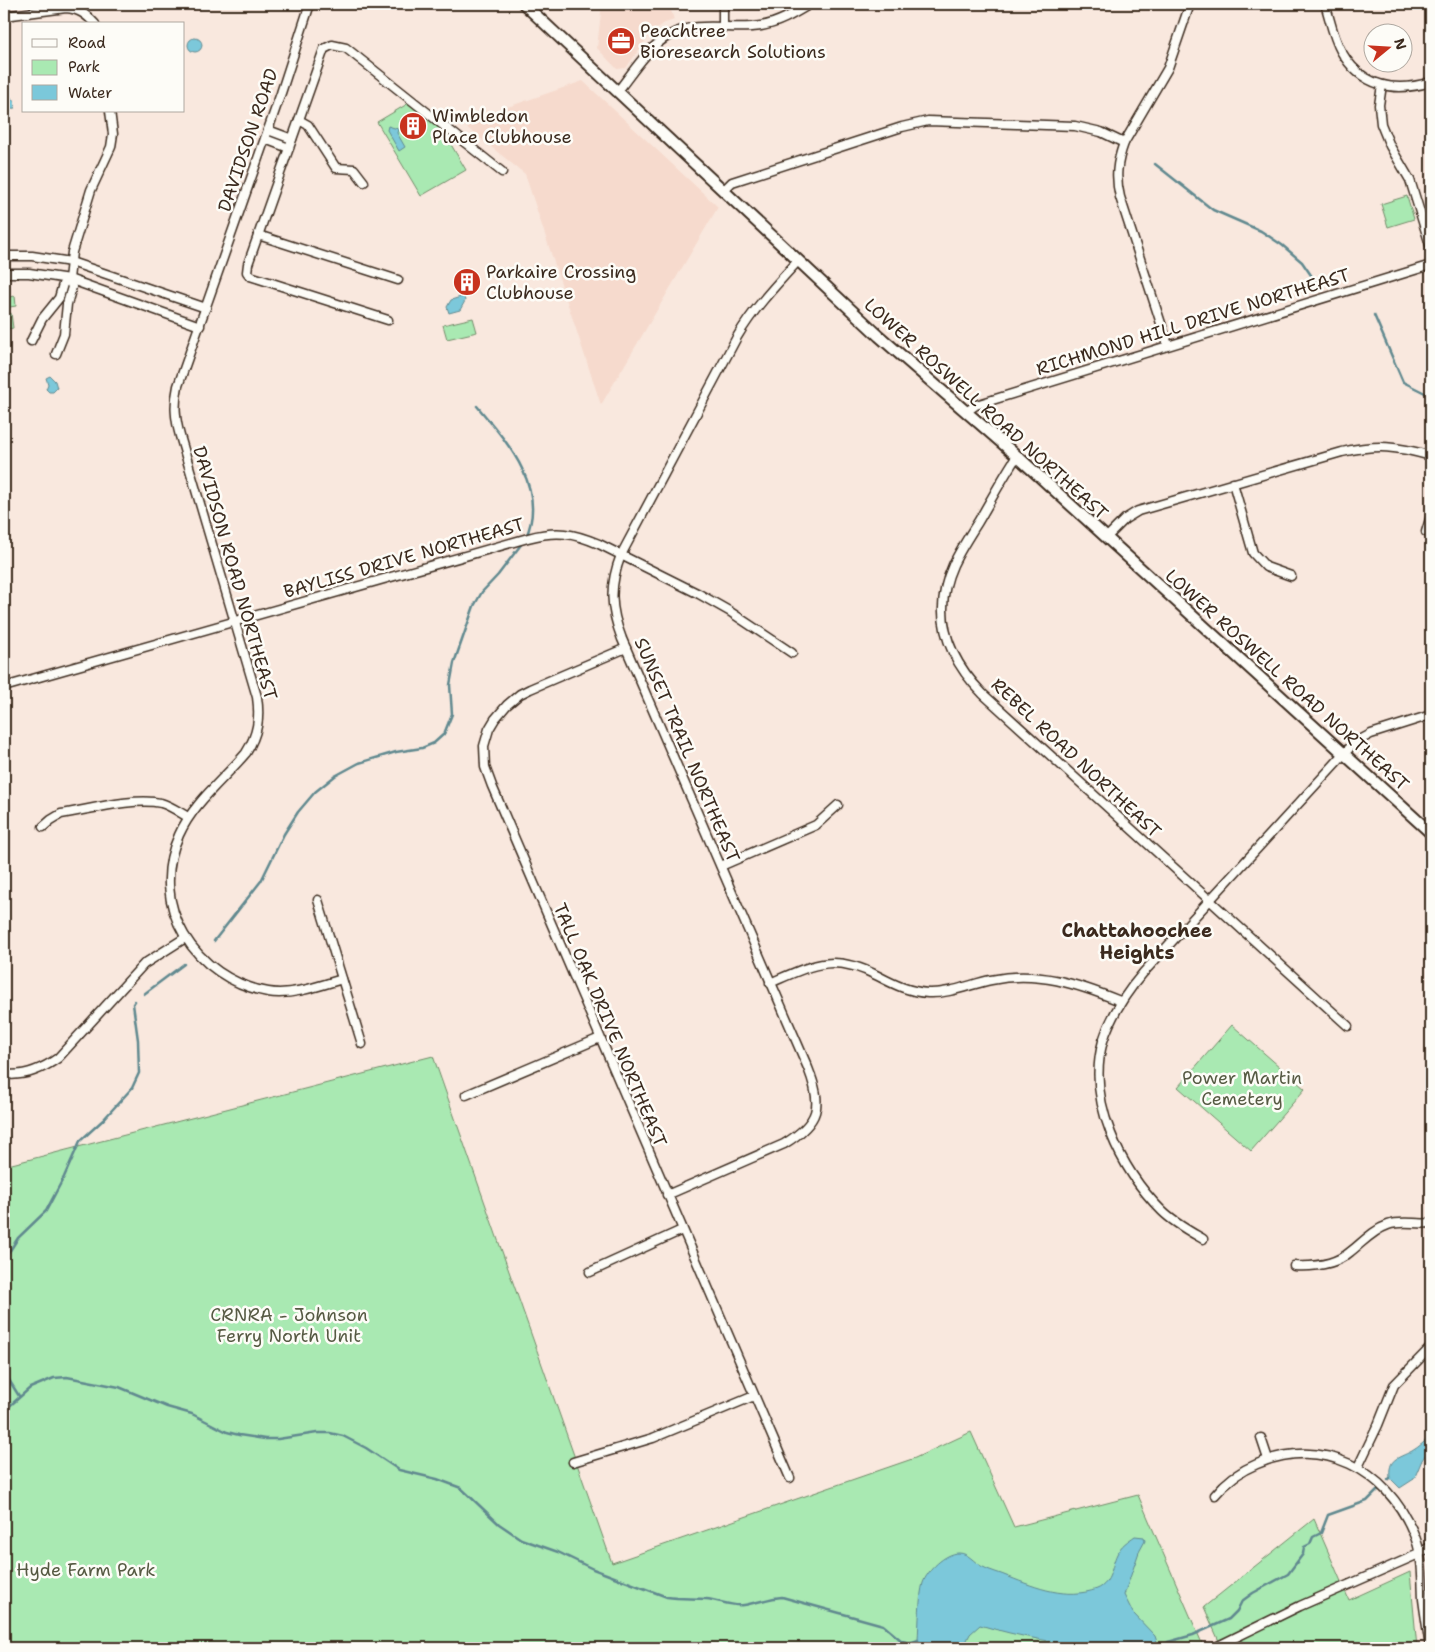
<svg xmlns="http://www.w3.org/2000/svg" width="1435" height="1652" viewBox="0 0 1435 1652" font-family="'Shantell Sans',sans-serif">
	<style>
		.built { fill: #f6dacd }
		.green { fill: #a9e9b2; stroke: #728a68 }
		.water { fill: #7bc8da; stroke: #61898f }
		.lines { fill: none; stroke-linecap: round; stroke-linejoin: round }
		.stream { stroke: #61898f; stroke-width: 2.5 }
		.minor-casing { stroke: #3b2a1e; stroke-width: 11 }
		.tertiary-casing { stroke: #3b2a1e; stroke-width: 14 }
		.minor { stroke: #fdfcf7; stroke-width: 8 }
		.tertiary { stroke: #fdfcf7; stroke-width: 10 }
		.labels { text-anchor: middle; stroke-width: 5; stroke-linejoin: round; paint-order: stroke }
		.poi-label { font-size: 18px; fill: #3b2a1e; stroke: #fdfcf7; text-anchor: start }
		.street-label { font-size: 18px; fill: #3b2a1e; stroke: #fdfcf7 }
		.park-label { font-size: 18px; fill: #565a43; stroke: #fdfcf7 }
		.neighbourhood-label { font-size: 19px; font-weight: bold; fill: #3b2a1e; stroke: #fdfcf7 }
	</style>
	<rect width="100%" height="100%" fill="#f9e8de"/>
	<filter id="ink" filterUnits="userSpaceOnUse"><feTurbulence type="fractalNoise" baseFrequency=".02" numOctaves="2"/><feDisplacementMap in="SourceGraphic" scale="10" xChannelSelector="R" yChannelSelector="G"/><feConvolveMatrix kernelMatrix="1 2 1 2 8 2 1 2 1" color-interpolation-filters="sRGB"/></filter>
	<g filter="url(#ink)">
		<!-- built -->
		<g class="built">
			<polygon points="602,4 669,4 674,20 662,24 650,34 626,68 617,69 597,48"/>
			<polygon points="583,81 718,207 601,405 525,174 461,123"/>
		</g>
		<!-- green -->
		<g class="green">
			<polygon points="409,103 443,131 466,170 421,196 377,122"/>
			<polygon points="1407,196 1414,219 1388,227 1381,204"/>
			<polygon points="15,296 16,306 4,308 4,298"/>
			<polygon points="11,313 13,328 4,330 4,315"/>
			<polygon points="473,318 477,332 447,339 443,325"/>
			<polygon points="1232,1025 1305,1089 1251,1151 1178,1087"/>
			<polygon points="433,1056 612,1563 915,1458 971,1432 1014,1527 1138,1495 1204,1648 4,1648 4,1166"/>
			<polygon points="1314,1519 1349,1600 1410,1572 1417,1648 1222,1648 1204,1607"/>
		</g>
		<!-- water -->
		<g class="water">
			<circle cx="195" cy="45" r="7"/>
			<polygon points="7,97 11,97 12,100 14,100 15,108 4,109 4,101 7,101"/>
			<polygon points="388,126 398,129 397,133 405,147 399,151 387,130"/>
			<polygon points="464,296 465,301 460,310 449,313 447,307 451,300"/>
			<polygon points="50,376 55,381 57,388 53,392 49,392 46,389 48,384 46,378"/>
			<path d="M 1431,1436 L 1431,1447 L 1422,1460 L 1414,1479 L 1400,1488 L 1390,1478 C 1388,1458 1397,1459 1412,1451 C 1419,1447 1425,1441 1431,1436 Z"/>
			<path d="M 1135,1536 L 1144,1537 L 1145,1541 L 1139,1552 L 1124,1595 L 1133,1613 L 1155,1636 L 1159,1648 C 1140,1648 1120,1650 1101,1648 C 1060,1644 1020,1637 980,1625 L 970,1634 L 964,1646 L 959,1648 L 926,1648 L 918,1640 C 919,1625 919,1596 923,1583 C 927,1571 945,1553 959,1553 C 968,1553 974,1562 981,1566 C 990,1571 1000,1573 1009,1577 C 1037,1588 1067,1600 1097,1589 C 1112,1583 1111,1566 1117,1554 C 1121,1545 1128,1541 1135,1536 Z"/>
		</g>
		<g class="lines">
			<!-- stream -->
			<g class="stream">
				<polyline points="1155,164 1213,210 1261,231 1282,245 1302,262 1315,281"/>
				<polyline points="1374,315 1403,382 1431,396"/>
				<path d="M 477,406 C 506,441 548,487 526,537"/>
				<polyline points="214,941 261,881 284,834 298,812 315,792 335,776 359,763 396,752 422,748 434,743 444,734 452,714 450,685 454,663 474,606 482,592 498,575 523,542"/>
				<polyline points="144,994 184,964"/>
				<polyline points="4,1260 18,1238 46,1211 64,1177 80,1141 103,1120 132,1088 139,1073 138,1040 133,1004 135,1001"/>
				<polyline points="4,1372 19,1396"/>
				<path d="M 4,1411 L 30,1388 L 54,1378 L 67,1377 L 119,1387 L 167,1407 L 192,1414 L 227,1432 L 239,1435 L 265,1439 L 278,1439 L 317,1433 L 330,1433 L 343,1436 L 366,1448 L 399,1470 L 437,1479 L 461,1488 L 499,1524 L 521,1539 L 558,1552 L 593,1569 L 667,1597 C 680,1599 692,1598 706,1599 C 719,1600 731,1607 744,1605 C 757,1603 769,1598 782,1597 L 883,1625 L 902,1641 L 910,1643 L 918,1640"/>
				<polyline points="1388,1480 1390,1478"/>
				<polyline points="1162,1648 1168,1642 1193,1635 1229,1619 1237,1611 1242,1601 1253,1593 1288,1574 1303,1554 1304,1547 1310,1544 1313,1537 1321,1533 1328,1515 1367,1501 1378,1490"/>
			</g>
			<defs>
				<g id="minor">
					<path d="M 310,4 L 281,93 L 178,386 C 174,404 175,418 180,436 L 257,697 C 260,718 258,734 246,753 C 224,779 193,803 179,835 C 147,905 195,979 268,992 C 291,996 319,986 342,979"/>
					<polyline points="723,4 723,27"/>
					<path d="M 1325,4 C 1330,19 1333,37 1341,51 C 1361,87 1394,93 1431,82"/>
					<path d="M 4,16 L 66,8 C 79,9 86,14 95,24"/>
					<polyline points="1382,85 1379,105 1381,124 1390,146 1410,180 1431,248"/>
					<path d="M 618,91 C 632,73 650,45 670,35 C 697,20 732,31 761,26 C 779,23 795,13 810,4"/>
					<polyline points="299,120 308,125 336,168 354,169 364,182"/>
					<polyline points="268,130 292,139"/>
					<polyline points="265,139 289,148"/>
					<polyline points="724,190 732,182 902,127 928,121 1075,126 1101,132 1124,143"/>
					<polyline points="258,235 398,280"/>
					<polyline points="4,256 32,256 71,262 206,308"/>
					<polyline points="4,273 29,273 69,279 200,326"/>
					<polyline points="388,320 250,276 247,272 248,264 324,49 332,45 346,48 502,172"/>
					<polyline points="31,341 42,319 59,298 63,284 69,279"/>
					<path d="M 1168,345 L 1120,197 C 1115,177 1117,162 1124,143 L 1168,68 L 1190,4"/>
					<polyline points="56,354 64,334 67,304 72,287 69,279 72,252 91,190 111,147 113,134 110,111"/>
					<polyline points="966,412 976,405 1431,265"/>
					<path d="M 1017,456 C 1003,477 991,500 978,522 C 969,536 960,550 953,565 C 931,614 947,657 983,694 L 1348,1026"/>
					<polyline points="1233,483 1253,553 1266,567 1291,576"/>
					<polyline points="1426,532 1431,516"/>
					<path d="M 1107,537 L 1125,519 L 1138,511 L 1342,452 C 1378,444 1396,446 1431,456"/>
					<polyline points="626,648 530,689 520,694 507,705 495,719 489,729 484,746 485,767 492,786 790,1478"/>
					<path d="M 4,687 L 528,538 C 557,530 573,533 599,544 L 699,594 L 729,611 L 792,653"/>
					<path d="M 43,827 L 51,820 L 61,814 C 88,810 134,797 161,803 C 171,806 179,812 188,817"/>
					<polyline points="721,866 816,825 838,805"/>
					<polyline points="318,900 362,1044"/>
					<path d="M 770,983 C 814,964 833,953 878,976 C 895,985 910,992 928,993 C 949,994 971,984 991,980 C 1037,970 1078,984 1120,1001"/>
					<path d="M 4,1074 C 24,1077 41,1070 58,1058 L 144,964 L 185,938"/>
					<polyline points="466,1095 600,1038"/>
					<path d="M 667,1195 L 784,1144 C 820,1122 823,1106 808,1068 L 622,639 C 610,608 609,586 621,555 L 737,337 C 754,308 776,285 798,261"/>
					<path d="M 1203,1239 C 1189,1231 1174,1223 1162,1211 C 1121,1170 1086,1101 1103,1041 C 1111,1015 1125,994 1143,973 L 1354,743 L 1371,734 L 1431,715"/>
					<path d="M 1294,1266 C 1313,1267 1335,1265 1350,1252 C 1362,1243 1373,1230 1388,1225 C 1402,1220 1417,1225 1431,1223"/>
					<polyline points="590,1272 682,1230"/>
					<polyline points="1261,1438 1268,1459"/>
					<polyline points="573,1462 653,1438 754,1396"/>
					<polyline points="1358,1467 1378,1425 1394,1385 1431,1347"/>
					<path d="M 1215,1495 C 1227,1480 1240,1471 1257,1464 C 1322,1435 1387,1470 1413,1532 C 1423,1554 1422,1575 1423,1599 C 1425,1615 1428,1632 1430,1648"/>
					<polyline points="1214,1648 1300,1606 1421,1553 1431,1546"/>
				</g>
				<polyline id="tertiary" points="524,4 879,336 1017,456 1431,833"/>
			</defs>
			<!-- minor casing -->
			<use href="#minor" class="minor-casing"/>
			<!-- tertiary casing -->
			<use href="#tertiary" class="tertiary-casing"/>
			<!-- minor -->
			<use href="#minor" class="minor"/>
			<!-- tertiary -->
			<use href="#tertiary" class="tertiary"/>
		</g>
	</g>
	<!-- icons -->
	<defs>
		<symbol id="office-disc" viewBox="-11 -11 22 22"><circle r="9.5" fill="#c8321e" stroke="#fdfcf7"/><path d="M-6-3h4V-5.5h4V-3h4V5H-6ZM-1-4.5V-3h2v-1.5ZM-6 0V1H6V0Z" fill="#fff"/></symbol>
		<symbol id="building-disc" viewBox="-11 -11 22 22"><circle r="9.5" fill="#c8321e" stroke="#fdfcf7"/><path d="M-4-6H4V6H1V3H-1V6H-4ZM-2.5-4.3h1.7v1.8h-1.7ZM.8-4.3h1.7v1.8H.8ZM-2.5-1h1.7V.8h-1.7ZM.8-1h1.7V.8H.8Z" fill="#fff"/></symbol>
	</defs>
	<g fill-rule="evenodd">
		<use href="#office-disc" x="605" y="25" width="32" height="32"/>
		<use href="#building-disc" x="397" y="110" width="32" height="32"/>
		<use href="#building-disc" x="451" y="266" width="32" height="32"/>
	</g>
	<g class="labels">
		<!-- poi labels -->
		<g class="poi-label">
			<text x="640" y="37">Peachtree<tspan x="640" dy="21">Bioresearch Solutions</tspan></text>
			<text x="432" y="122">Wimbledon<tspan x="432" dy="21">Place Clubhouse</tspan></text>
			<text x="486" y="278">Parkaire Crossing<tspan x="486" dy="21">Clubhouse</tspan></text>
		</g>
		<!-- street labels -->
		<g class="street-label">
			<text transform="translate(248 140) rotate(-71)" y="6">DAVIDSON ROAD</text>
			<text transform="translate(1193 322) rotate(-17)" y="6">RICHMOND HILL DRIVE NORTHEAST</text>
			<text transform="translate(986 409) rotate(42)" y="6">LOWER ROSWELL ROAD NORTHEAST</text>
			<text transform="translate(404 558) rotate(-16)" y="6">BAYLISS DRIVE NORTHEAST</text>
			<text transform="translate(235 573) rotate(74)" y="6">DAVIDSON ROAD NORTHEAST</text>
			<text transform="translate(1287 680) rotate(42)" y="6">LOWER ROSWELL ROAD NORTHEAST</text>
			<text transform="translate(687 750) rotate(67)" y="6">SUNSET TRAIL NORTHEAST</text>
			<text transform="translate(1076 758) rotate(43)" y="6">REBEL ROAD NORTHEAST</text>
			<text transform="translate(610 1025) rotate(67)" y="6">TALL OAK DRIVE NORTHEAST</text>
		</g>
		<!-- park labels -->
		<g class="park-label">
			<text x="1242" y="1084">Power Martin<tspan x="1242" dy="21">Cemetery</tspan></text>
			<text x="289" y="1321">CRNRA - Johnson<tspan x="289" dy="21">Ferry North Unit</tspan></text>
			<text x="86" y="1576">Hyde Farm Park</text>
		</g>
		<!-- neighbourhood labels -->
		<g class="neighbourhood-label">
			<text x="1137" y="937">Chattahoochee<tspan x="1137" dy="22">Heights</tspan></text>
		</g>
	</g>
	<!-- margin -->
	<rect width="1435" height="1652" fill="none" stroke="#fdfcf7" stroke-width="20"/>
	<rect x="10" y="10" width="1415" height="1632" fill="none" stroke="#3b2a1e" stroke-width="2" filter="url(#ink)"/>
	<!-- legend -->
	<rect x="22" y="22" width="162" height="90" fill="#fdfcf7" stroke="#afa8a0"/>
	<rect x="32" y="39" width="25" height="8" fill="#fdfcf7" stroke="#afa8a0"/>
	<text x="68" y="48" font-size="15" fill="#3b2a1e">Road</text>
	<rect x="32" y="60" width="25" height="15" fill="#a9e9b2" stroke="#afa8a0"/>
	<text x="68" y="72" font-size="15" fill="#3b2a1e">Park</text>
	<rect x="32" y="85" width="25" height="15" fill="#7bc8da" stroke="#afa8a0"/>
	<text x="68" y="98" font-size="15" fill="#3b2a1e">Water</text>
	<!-- north arrow -->
	<g transform="translate(1388 48) rotate(72)"><circle r="24" fill="#fdfcf7" stroke="#afa8a0"/>
	<path d="M0-4L9 19L0 12L-9 19Z" fill="#c8321e"/>
	<text y="-8" font-size="14" font-weight="bold" text-anchor="middle" fill="#3b2a1e">N</text>
	</g>
</svg>
